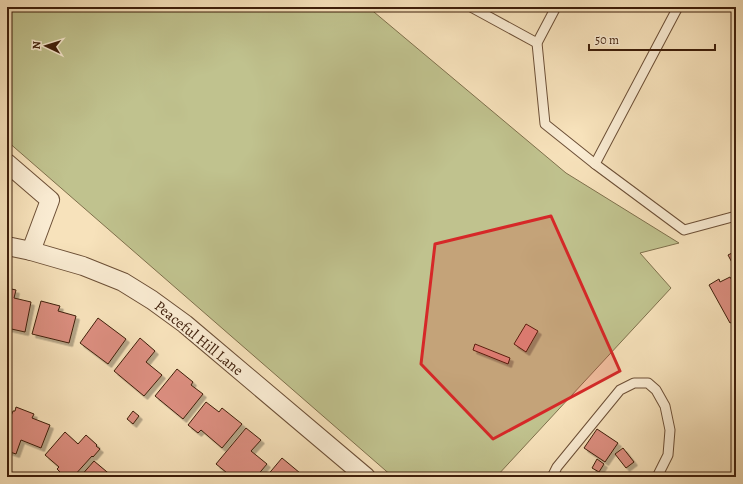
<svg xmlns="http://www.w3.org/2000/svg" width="743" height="484" viewBox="0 0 743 484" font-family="Alegreya,serif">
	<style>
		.green { fill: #c0c28e; stroke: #7f704c }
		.building { fill: #dd8f81; stroke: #3e1e0a; filter: url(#shadow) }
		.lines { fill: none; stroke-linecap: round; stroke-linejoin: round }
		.lane-casing { stroke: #6c4f36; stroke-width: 11 }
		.street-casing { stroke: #6c4f36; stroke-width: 20 }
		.lane { stroke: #faecd3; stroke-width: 9 }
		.street { stroke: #faecd3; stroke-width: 18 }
		.marked { fill: #d62828; fill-opacity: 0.2; stroke: #d62828; stroke-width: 3; stroke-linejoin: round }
		.labels { text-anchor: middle; stroke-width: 3.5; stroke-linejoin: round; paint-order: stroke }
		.street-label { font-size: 15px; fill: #3e1e0a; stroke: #faecd3 }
	</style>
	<defs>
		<filter id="shadow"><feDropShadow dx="3.5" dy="3.5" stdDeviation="0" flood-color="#0004"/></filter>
	</defs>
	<rect width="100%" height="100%" fill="#f7e2bb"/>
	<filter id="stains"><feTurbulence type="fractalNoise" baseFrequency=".005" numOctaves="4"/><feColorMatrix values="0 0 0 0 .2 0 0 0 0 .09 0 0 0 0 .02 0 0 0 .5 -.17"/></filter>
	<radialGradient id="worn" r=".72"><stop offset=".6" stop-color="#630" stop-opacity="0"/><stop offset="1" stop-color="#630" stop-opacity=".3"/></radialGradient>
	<!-- green -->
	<polygon class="green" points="7,7 368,7 566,173 679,243 640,253 671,288 496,477 393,477 7,141"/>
	<!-- building -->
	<g class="building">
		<polygon points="736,251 736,270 728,255"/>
		<polygon points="730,277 736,287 736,320 730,323 709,285 719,279 720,282"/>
		<polygon points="7,288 16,290 14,298 31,302 25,332 7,328"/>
		<polygon points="41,301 60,306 58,311 76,316 69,343 32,334"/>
		<polygon points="98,318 126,339 108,364 80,343"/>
		<polygon points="526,324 538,331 526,352 514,344"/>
		<polygon points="140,338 155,351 146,362 162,375 144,396 114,371"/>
		<polygon points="475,344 510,358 508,364 473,350"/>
		<polygon points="177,369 193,382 191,385 203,394 183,419 155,396"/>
		<polygon points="206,402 219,412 222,408 242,424 222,448 201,430 198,433 188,425"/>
		<polygon points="16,407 34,414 32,418 50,425 41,448 21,440 16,454 7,451 7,426 13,411 15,411"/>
		<polygon points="133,411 139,416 133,424 127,419"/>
		<polygon points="246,428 261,440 251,451 267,464 256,477 232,477 216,464"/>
		<polygon points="597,429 618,443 605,462 584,448"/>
		<polygon points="65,432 78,444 86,435 97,445 96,446 100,449 93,457 92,456 73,477 65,477 57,469 59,467 45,455"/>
		<polygon points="623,448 634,462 626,468 615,454"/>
		<polygon points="282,458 300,473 298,475 300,477 266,477"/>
		<polygon points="597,459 604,464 599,472 592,468"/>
		<polygon points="94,461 113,477 80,477"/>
	</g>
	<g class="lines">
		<defs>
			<g id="lane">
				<polyline points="471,7 537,43"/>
				<polyline points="556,7 537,43 545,124 595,164 684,230 736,216"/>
				<polyline points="595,164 678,7"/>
				<polyline points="552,477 557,467 620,390 634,383 648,383 656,390 665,406 670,430 668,455 657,477"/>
			</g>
			<g id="street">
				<polyline points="7,163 50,200 31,251"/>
				<polyline points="7,246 31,251 83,266 123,282 152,300 185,324 366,477"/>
			</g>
		</defs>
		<!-- lane casing -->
		<use href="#lane" class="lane-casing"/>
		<!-- street casing -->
		<use href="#street" class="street-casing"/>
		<!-- lane -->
		<use href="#lane" class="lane"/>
		<!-- street -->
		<use href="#street" class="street"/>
	</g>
	<!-- marked area -->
	<path class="marked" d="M 551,216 L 620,371 L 493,439 L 421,364 L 435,244 Z"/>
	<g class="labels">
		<!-- street labels -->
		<g class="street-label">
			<text transform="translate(199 338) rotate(39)" y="5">Peaceful Hill Lane</text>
		</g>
	</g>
	<!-- margin -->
	<rect width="743" height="484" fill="none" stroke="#f7e2bb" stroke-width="24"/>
	<rect x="8" y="8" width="727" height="468" fill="none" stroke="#3e1e0a" stroke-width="2"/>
	<rect x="12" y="12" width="719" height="460" fill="none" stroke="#3e1e0a"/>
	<!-- north arrow -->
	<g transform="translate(46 46) rotate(274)" stroke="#faecd3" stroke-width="3" paint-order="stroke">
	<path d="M0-3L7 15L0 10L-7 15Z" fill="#3e1e0a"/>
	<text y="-6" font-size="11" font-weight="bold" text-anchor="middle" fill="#3e1e0a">N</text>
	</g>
	<!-- scale -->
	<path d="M589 44v6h126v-6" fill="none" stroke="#3e1e0a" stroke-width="2"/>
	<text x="595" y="44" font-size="12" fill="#3e1e0a" stroke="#faecd3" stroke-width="3" paint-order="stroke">50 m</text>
	<rect width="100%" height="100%" filter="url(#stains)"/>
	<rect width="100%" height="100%" fill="url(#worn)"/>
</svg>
